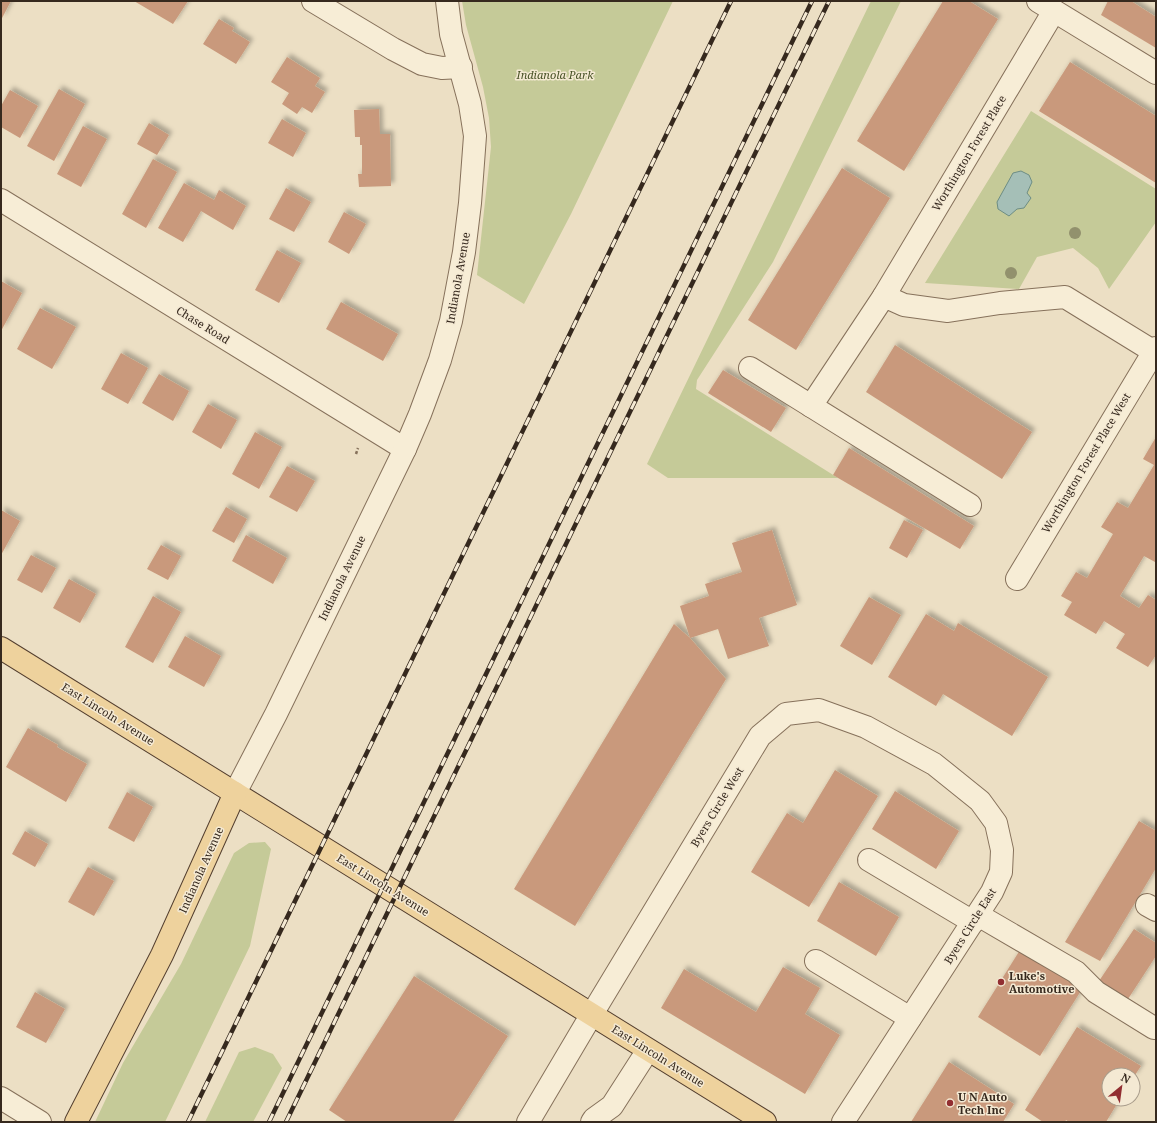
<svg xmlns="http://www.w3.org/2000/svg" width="1157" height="1123" viewBox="0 0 1157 1123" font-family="'Noto Serif',serif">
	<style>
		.green { fill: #c5ca98 }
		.water { fill: #a5bfb7; stroke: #6d8d84 }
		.building { fill: #c9997b; filter: url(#shadow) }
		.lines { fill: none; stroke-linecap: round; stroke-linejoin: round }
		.minor-casing { stroke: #86715b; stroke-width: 24 }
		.major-casing { stroke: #543f2f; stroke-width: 24 }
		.path { stroke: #86715b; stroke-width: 2.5; stroke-dasharray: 3 2; stroke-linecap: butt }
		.minor { stroke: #f7edd6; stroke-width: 22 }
		.major { stroke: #eed29d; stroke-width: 22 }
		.rail-casing { stroke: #36291e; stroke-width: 4.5 }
		.rail { stroke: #f4e9d3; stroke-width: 3; stroke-dasharray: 9; stroke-linecap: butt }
		.tree { fill: #92916d }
		.poi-dot { fill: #922e31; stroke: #f4e9d3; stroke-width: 1.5 }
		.labels { text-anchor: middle; stroke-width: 3; stroke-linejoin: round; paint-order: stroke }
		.park-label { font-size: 11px; font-style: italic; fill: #485226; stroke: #f4e9d3 }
		.street-label { font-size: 11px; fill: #36291e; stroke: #f4e9d3 }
		.poi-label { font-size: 11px; font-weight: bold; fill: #36291e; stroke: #f4e9d3; text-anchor: start }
	</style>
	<defs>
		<filter id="shadow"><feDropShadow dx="3.5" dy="-3.5" stdDeviation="2" flood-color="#0004"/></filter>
	</defs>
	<rect width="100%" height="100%" fill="#ecdfc4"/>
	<!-- green -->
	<g class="green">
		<polygon points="462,1 673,1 571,214 524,304 477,275 491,147 489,118 483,87 466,25"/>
		<polygon points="871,1 901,1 773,262 697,380 696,389 838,478 668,478 647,464"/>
		<polygon points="1031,111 1156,189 1156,222 1109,289 1098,268 1073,248 1037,257 1019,289 925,283"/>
		<polygon points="265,842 271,849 250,946 165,1122 95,1122 123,1063 181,964 234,853 249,843"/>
		<polygon points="255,1047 273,1054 282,1068 253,1122 205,1122 239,1052"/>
	</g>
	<!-- water -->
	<polygon class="water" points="1021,171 1029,175 1032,182 1027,193 1031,198 1024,208 1017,209 1009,216 998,209 997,202 1013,173"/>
	<!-- building -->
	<g class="building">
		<polygon points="1,1 11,1 1,20"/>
		<polygon points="134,1 188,1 173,24"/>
		<polygon points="943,1 969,1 998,19 904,171 857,141"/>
		<polygon points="1108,1 1131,1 1156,17 1156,48 1101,15"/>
		<polygon points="219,19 234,28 232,31 234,32 250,42 236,64 203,44"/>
		<polygon points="287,57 320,78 315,86 325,92 312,113 302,107 297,114 282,104 289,93 271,82"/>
		<polygon points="1070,62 1156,116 1156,183 1039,111"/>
		<polygon points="59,89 85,104 54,161 27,146"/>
		<polygon points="10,90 38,106 20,138 1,127 1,106"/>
		<polygon points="379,109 380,134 390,134 391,186 359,187 358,174 362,174 362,145 360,145 360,137 355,137 354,110"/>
		<polygon points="282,119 306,133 293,157 268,143"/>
		<polygon points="149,123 169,135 157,155 137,144"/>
		<polygon points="83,126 107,139 81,187 57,174"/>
		<polygon points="153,159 177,172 146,228 122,214"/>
		<polygon points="842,168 890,198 796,350 748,320"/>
		<polygon points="184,183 214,200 219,190 246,206 233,230 201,211 183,242 158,228"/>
		<polygon points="286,188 311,202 294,232 269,219"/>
		<polygon points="344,212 366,224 349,254 328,242"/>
		<polygon points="277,250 301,263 279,303 255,290"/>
		<polygon points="1,281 22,293 1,331"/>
		<polygon points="341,302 398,334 383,361 326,329"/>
		<polygon points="40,308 76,327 52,369 17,349"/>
		<polygon points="895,345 1032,432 1002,479 866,392"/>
		<polygon points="121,353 148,368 128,404 101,389"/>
		<polygon points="723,370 786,408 771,432 708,393"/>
		<polygon points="159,374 189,391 173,421 142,403"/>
		<polygon points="208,404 237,420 221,449 192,432"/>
		<polygon points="255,432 282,447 259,489 232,474"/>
		<polygon points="1156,437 1156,561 1155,562 1144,556 1120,596 1139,608 1148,595 1156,600 1156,655 1148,667 1116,648 1125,634 1104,621 1096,634 1064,615 1072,602 1061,596 1076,572 1087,578 1113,534 1101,527 1117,502 1128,508 1154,465 1143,459"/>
		<polygon points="849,448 974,526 960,549 833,475"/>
		<polygon points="287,466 315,481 297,512 269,497"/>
		<polygon points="226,507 247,519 234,543 212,531"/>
		<polygon points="1,510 20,521 1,555"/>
		<polygon points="904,520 923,530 907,558 889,548"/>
		<polygon points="772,530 797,605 759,618 769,646 728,659 718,629 690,638 680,606 709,596 705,584 742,572 732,543"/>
		<polygon points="246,535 287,558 273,584 232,561"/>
		<polygon points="161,545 181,556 168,580 147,569"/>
		<polygon points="31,555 56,568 42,593 17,580"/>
		<polygon points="69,579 96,594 80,623 53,608"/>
		<polygon points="153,596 181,612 153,663 125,647"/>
		<polygon points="869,597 901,615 872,665 840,646"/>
		<polygon points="926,614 954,631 958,623 1048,677 1012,736 943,694 936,706 888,677"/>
		<polygon points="674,624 690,638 726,679 575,926 514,889"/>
		<polygon points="185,636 221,656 204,687 168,667"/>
		<polygon points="28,728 58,745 57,747 87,764 66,802 6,767"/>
		<polygon points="835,770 878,796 809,907 751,872 787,813 803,823"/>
		<polygon points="895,791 959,831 936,869 872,829"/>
		<polygon points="127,792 153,807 134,842 108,828"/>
		<polygon points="1139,821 1156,831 1156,868 1100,961 1065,942"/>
		<polygon points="25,831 48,844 35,867 12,854"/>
		<polygon points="88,867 114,881 94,916 68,902"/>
		<polygon points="839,882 899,917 876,956 817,921"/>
		<polygon points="1134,929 1156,943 1156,956 1128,999 1099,981"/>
		<polygon points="1020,950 1082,989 1040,1056 978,1017"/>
		<polygon points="783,967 820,988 805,1014 840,1035 805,1094 661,1008 684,969 756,1012"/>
		<polygon points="414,976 508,1036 453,1122 347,1122 329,1110"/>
		<polygon points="35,992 65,1009 46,1043 16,1027"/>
		<polygon points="1077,1027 1141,1066 1133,1078 1133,1075 1109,1075 1109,1099 1120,1099 1106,1122 1069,1122 1066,1120 1065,1122 1043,1122 1025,1110"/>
		<polygon points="949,1062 1014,1104 1003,1122 911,1122"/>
	</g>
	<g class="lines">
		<defs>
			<g id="minor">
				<polyline points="313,1 393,49 422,64 442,68 461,67"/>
				<polyline points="1038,1 1156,73"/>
				<polyline points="1,200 405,449"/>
				<polyline points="884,296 1054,11"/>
				<polyline points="750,368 970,505"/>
				<polyline points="811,406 884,296 904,305 948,311 1000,303 1065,297 1156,353"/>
				<polyline points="1017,579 1156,348"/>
				<polyline points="235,793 276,714 405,449 420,414 440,360 451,321 464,252 470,203 475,136 470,104 451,34 447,1"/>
				<polyline points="869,860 973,922"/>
				<polyline points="1147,905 1156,910"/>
				<polyline points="978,915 1076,972 1096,992 1154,1028"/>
				<polyline points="816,961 910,1018"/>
				<polyline points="1,1098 40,1122"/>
				<polyline points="528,1122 592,1014 760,736 786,714 819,710 866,727 934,764 980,801 996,823 1002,850 1001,872 992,892 843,1122"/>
				<polyline points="592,1122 594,1119 612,1106 648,1050"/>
			</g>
			<g id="major">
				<polyline points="1,648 765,1122"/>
				<polyline points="76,1122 162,955 235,793"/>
			</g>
		</defs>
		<!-- minor casing -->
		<use href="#minor" class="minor-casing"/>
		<!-- major casing -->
		<use href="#major" class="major-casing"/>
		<!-- path -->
		<polyline class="path" points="356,454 358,448"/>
		<!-- minor -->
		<use href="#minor" class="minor"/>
		<!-- major -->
		<use href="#major" class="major"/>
		<defs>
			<g id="rail">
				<polyline points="188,1122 731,1"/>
				<polyline points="269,1122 812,1"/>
				<polyline points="286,1122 829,1"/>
			</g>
		</defs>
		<!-- rail casing -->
		<use href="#rail" class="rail-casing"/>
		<!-- rail -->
		<use href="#rail" class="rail"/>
	</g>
	<!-- trees -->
	<g class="tree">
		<circle cx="1075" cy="233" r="6"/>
		<circle cx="1011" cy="273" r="6"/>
	</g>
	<!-- markers -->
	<g class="poi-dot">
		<circle cx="1001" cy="982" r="4"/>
		<circle cx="950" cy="1103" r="4"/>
	</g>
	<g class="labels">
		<!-- park labels -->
		<g class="park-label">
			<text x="555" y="79">Indianola Park</text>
		</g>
		<!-- street labels -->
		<g class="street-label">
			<text transform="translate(969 153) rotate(-59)" y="4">Worthington Forest Place</text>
			<text transform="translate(458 278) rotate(-80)" y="4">Indianola Avenue</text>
			<text transform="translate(203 325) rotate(32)" y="4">Chase Road</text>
			<text transform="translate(1086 463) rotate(-59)" y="4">Worthington Forest Place West</text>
			<text transform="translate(342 578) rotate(-64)" y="4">Indianola Avenue</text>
			<text transform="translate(108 714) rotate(32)" y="4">East Lincoln Avenue</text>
			<text transform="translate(717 807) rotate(-59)" y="4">Byers Circle West</text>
			<text transform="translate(201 870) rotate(-66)" y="4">Indianola Avenue</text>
			<text transform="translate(383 885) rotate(32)" y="4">East Lincoln Avenue</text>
			<text transform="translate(970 926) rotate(-58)" y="4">Byers Circle East</text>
			<text transform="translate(658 1056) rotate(32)" y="4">East Lincoln Avenue</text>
		</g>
		<!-- poi labels -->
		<g class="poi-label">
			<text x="1009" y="980">Luke's<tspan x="1009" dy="13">Automotive</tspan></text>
			<text x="958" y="1101">U N Auto<tspan x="958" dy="13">Tech Inc</tspan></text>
		</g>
	</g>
	<!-- border -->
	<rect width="1157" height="1123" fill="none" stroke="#36291e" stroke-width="4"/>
	<!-- north arrow -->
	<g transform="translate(1121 1087) rotate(29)"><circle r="19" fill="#f4e9d3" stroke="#a89c8b"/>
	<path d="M0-3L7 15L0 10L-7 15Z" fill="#922e31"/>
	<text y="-6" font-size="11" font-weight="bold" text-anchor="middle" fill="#36291e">N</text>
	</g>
</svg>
